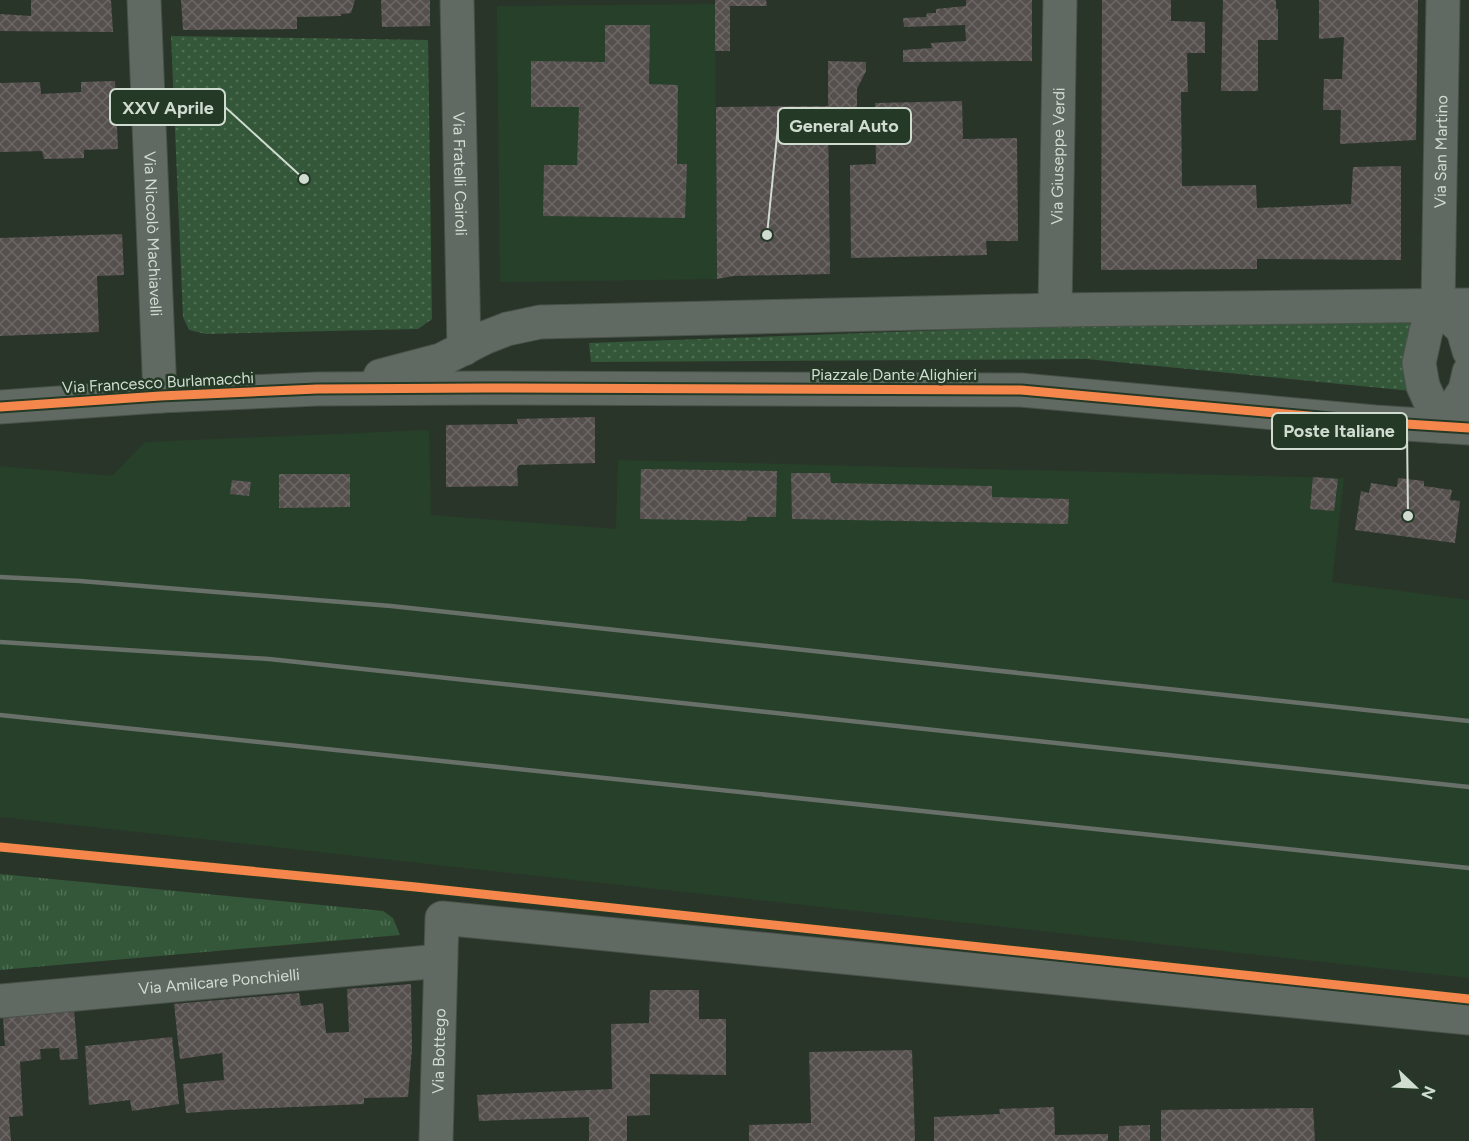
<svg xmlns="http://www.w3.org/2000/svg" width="1469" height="1141" viewBox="0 0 1469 1141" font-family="Figtree,sans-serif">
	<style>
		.built { fill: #27402a }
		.grass { fill: url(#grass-tufts) }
		.park { fill: url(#park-dots) }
		.building { fill: url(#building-cross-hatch) }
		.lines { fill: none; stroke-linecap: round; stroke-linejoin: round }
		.minor-casing { stroke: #495249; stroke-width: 35 }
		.minor { stroke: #616a62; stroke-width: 33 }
		.rail { stroke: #687069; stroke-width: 4.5 }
		.cycleway-casing { stroke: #253927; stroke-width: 13 }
		.cycleway { stroke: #f5874c; stroke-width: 9 }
		.labels { text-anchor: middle; stroke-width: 5; stroke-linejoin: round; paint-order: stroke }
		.street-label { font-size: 16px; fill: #d0dcd0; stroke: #253927 }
		.leader { fill: none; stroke: #d0dcd0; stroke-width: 2 }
		.callout-dot { fill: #d0dcd0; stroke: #253927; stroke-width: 2 }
		.callout { fill: #253927; stroke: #d0dcd0; stroke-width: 2 }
		.callout-label { font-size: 18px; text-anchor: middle; font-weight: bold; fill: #d0dcd0 }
	</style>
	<defs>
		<pattern id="grass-tufts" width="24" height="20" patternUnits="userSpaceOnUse" patternTransform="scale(1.5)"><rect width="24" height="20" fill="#345739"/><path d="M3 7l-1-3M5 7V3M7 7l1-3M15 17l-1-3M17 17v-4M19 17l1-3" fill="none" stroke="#506f55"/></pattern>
		<pattern id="park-dots" width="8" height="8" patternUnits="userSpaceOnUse" patternTransform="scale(1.5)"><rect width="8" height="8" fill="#345739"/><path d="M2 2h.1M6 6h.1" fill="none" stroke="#506f55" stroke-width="1.8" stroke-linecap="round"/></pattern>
		<pattern id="building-cross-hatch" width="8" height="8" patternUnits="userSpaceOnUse" patternTransform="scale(1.5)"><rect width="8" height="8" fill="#554f4d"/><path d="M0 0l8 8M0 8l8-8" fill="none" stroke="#6c6866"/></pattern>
	</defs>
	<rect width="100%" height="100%" fill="#2a352a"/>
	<!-- built -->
	<g class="built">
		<polygon points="715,4 717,279 500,282 497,6"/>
		<polygon points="429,430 431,515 616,529 618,460 1344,478 1332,582 1469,600 1469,978 0,817 0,466 112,476 145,442"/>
	</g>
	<!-- grass -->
	<polygon class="grass" points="0,874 383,911 393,918 400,935 0,970"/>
	<!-- park -->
	<g class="park">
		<polygon points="171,36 428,40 432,319 418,329 206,334 189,330 183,317"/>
		<polygon points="1413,318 1411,391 1087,359 591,362 589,343 1087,325"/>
	</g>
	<!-- building -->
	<g class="building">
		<polygon points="31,0 111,0 113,32 0,31 0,14 31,16"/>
		<polygon points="181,0 355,0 351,13 341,14 341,16 297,17 297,29 183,30"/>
		<polygon points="381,0 430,0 430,26 382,27"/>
		<polygon points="715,0 766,0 767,6 730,6 730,51 715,51"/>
		<polygon points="966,0 1032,0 1032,61 903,62 903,50 932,48 931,43 966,41 965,25 904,27 903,18 926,17 927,13 936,13 936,9 966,6"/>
		<polygon points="1102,0 1171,0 1171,21 1205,22 1205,53 1187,53 1188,92 1181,92 1182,186 1256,185 1257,208 1351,204 1353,167 1401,166 1401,260 1257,259 1257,269 1101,270"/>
		<polygon points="1223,0 1276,0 1276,9 1278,9 1278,40 1258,40 1258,91 1221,91"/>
		<polygon points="1319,0 1418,0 1416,140 1340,144 1341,110 1323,110 1324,79 1342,79 1344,37 1319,39"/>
		<polygon points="605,25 650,25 649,84 678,85 677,164 687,164 685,218 543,216 544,165 577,165 579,107 531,107 531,61 605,62"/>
		<polygon points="828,61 866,62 866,71 857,89 857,114 828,114 830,274 733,276 717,279 716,107 828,106"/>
		<polygon points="115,81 118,149 84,150 84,158 44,159 42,151 0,152 0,83 40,82 41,94 81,92 81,82"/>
		<polygon points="962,101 963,139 1017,138 1018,241 986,241 987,255 851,258 850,165 876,164 875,103"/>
		<polygon points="122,234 124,275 97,276 99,332 0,336 0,238"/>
		<polygon points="595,417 595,463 519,465 517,468 518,486 446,487 446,425 518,424 517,419"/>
		<polygon points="641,469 777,471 776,517 747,517 746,521 640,519"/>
		<polygon points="791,473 830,473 831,483 992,486 992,497 1069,499 1068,524 792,519"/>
		<polygon points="279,474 350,474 350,507 279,508"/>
		<polygon points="1313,477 1338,479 1334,511 1310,509"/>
		<polygon points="1398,478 1424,481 1424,486 1452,490 1450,500 1460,501 1455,543 1355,530 1361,491 1369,493 1371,483 1397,487"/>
		<polygon points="232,480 251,482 249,496 230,494"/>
		<polygon points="411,984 412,1049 408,1097 364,1098 364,1104 227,1110 186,1113 183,1084 224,1080 222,1053 180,1059 174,1004 299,993 301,1006 323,1003 326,1033 349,1032 347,989"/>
		<polygon points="650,990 699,990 699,1019 726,1019 726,1075 650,1074 650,1115 627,1116 627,1141 589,1141 589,1117 479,1121 477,1095 612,1089 611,1024 649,1023"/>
		<polygon points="74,1010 78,1059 60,1060 59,1048 40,1049 41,1059 20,1062 23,1116 9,1117 11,1141 0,1141 0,1046 5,1046 3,1018"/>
		<polygon points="172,1037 179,1104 132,1111 130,1100 89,1105 85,1046"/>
		<polygon points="912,1050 915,1141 749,1141 749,1125 811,1123 809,1052"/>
		<polygon points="1054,1107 1055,1135 1108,1134 1108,1141 934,1141 934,1117 1000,1114 999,1109"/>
		<polygon points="1313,1108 1315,1141 1161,1141 1161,1110"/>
		<polygon points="1150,1125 1150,1141 1119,1141 1119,1126"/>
	</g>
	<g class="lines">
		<defs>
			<g id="minor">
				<path id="s1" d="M 144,0 L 160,396"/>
				<path id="s2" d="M 457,0 L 464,349"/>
				<polyline points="1438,305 1463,330 1469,351"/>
				<path id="s3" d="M 1055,310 L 1060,0"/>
				<polyline points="380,376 441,360 484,338 507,329 540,322 1055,310 1469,305"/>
				<polyline points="0,407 160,396 317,389 486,388 1021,390 1375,422 1469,428"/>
				<path id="s4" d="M 1441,426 L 1423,386 L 1419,363 L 1426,331 L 1438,305 L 1443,0"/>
				<polyline points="1441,426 1465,390 1469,372"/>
				<path id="s5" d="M 0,1001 L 440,961"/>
				<path id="s6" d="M 436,1141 L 442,918 L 1469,1018"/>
			</g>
		</defs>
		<!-- minor casing -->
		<use href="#minor" class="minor-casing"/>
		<!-- minor -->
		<use href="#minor" class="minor"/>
		<!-- rail -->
		<g class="rail">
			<polyline points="0,577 80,581 391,606 1469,721"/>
			<polyline points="0,642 269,659 1469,787"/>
			<polyline points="0,715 1469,868"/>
		</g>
		<defs>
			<g id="cycleway">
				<polyline points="0,407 160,396 317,389 486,388 1021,390 1375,422 1469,428"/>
				<polyline points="0,847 416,887 1469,999"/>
			</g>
		</defs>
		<!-- cycleway casing -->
		<use href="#cycleway" class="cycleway-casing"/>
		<!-- cycleway -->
		<use href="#cycleway" class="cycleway"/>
	</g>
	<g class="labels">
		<!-- street labels -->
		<g class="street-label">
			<text dy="6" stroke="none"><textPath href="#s4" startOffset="282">Via San Martino</textPath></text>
			<text dy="6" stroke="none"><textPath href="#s3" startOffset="154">Via Giuseppe Verdi</textPath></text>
			<text dy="6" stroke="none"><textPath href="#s2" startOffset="174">Via Fratelli Cairoli</textPath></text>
			<text dy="6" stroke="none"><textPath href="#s1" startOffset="234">Via Niccolò Machiavelli</textPath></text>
			<text x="894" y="380">Piazzale Dante Alighieri</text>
			<text transform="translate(158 382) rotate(-3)" y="6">Via Francesco Burlamacchi</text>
			<text dy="6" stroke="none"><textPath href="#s5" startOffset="220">Via Amilcare Ponchielli</textPath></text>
			<text dy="6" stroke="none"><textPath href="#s6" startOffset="90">Via Bottego</textPath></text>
		</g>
	</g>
	<!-- callouts -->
	<path class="leader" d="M304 179L225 107M767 235L778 126M1408 516L1407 431"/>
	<g class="callout-dot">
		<circle cx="304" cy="179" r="6"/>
		<circle cx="767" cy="235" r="6"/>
		<circle cx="1408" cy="516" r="6"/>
	</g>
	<g class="callout">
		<rect x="110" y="89" width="115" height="36" rx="6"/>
		<rect x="778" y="108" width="133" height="36" rx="6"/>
		<rect x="1272" y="413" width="135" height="36" rx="6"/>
	</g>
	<g class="callout-label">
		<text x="168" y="114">XXV Aprile</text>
		<text x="844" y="132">General Auto</text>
		<text x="1339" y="437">Poste Italiane</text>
	</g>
	<!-- north arrow -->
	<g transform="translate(1415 1087) rotate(113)" stroke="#253927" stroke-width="4.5" paint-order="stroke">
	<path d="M0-4.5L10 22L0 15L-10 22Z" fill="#d0dcd0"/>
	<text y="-9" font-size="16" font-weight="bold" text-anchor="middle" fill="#d0dcd0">N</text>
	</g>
</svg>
